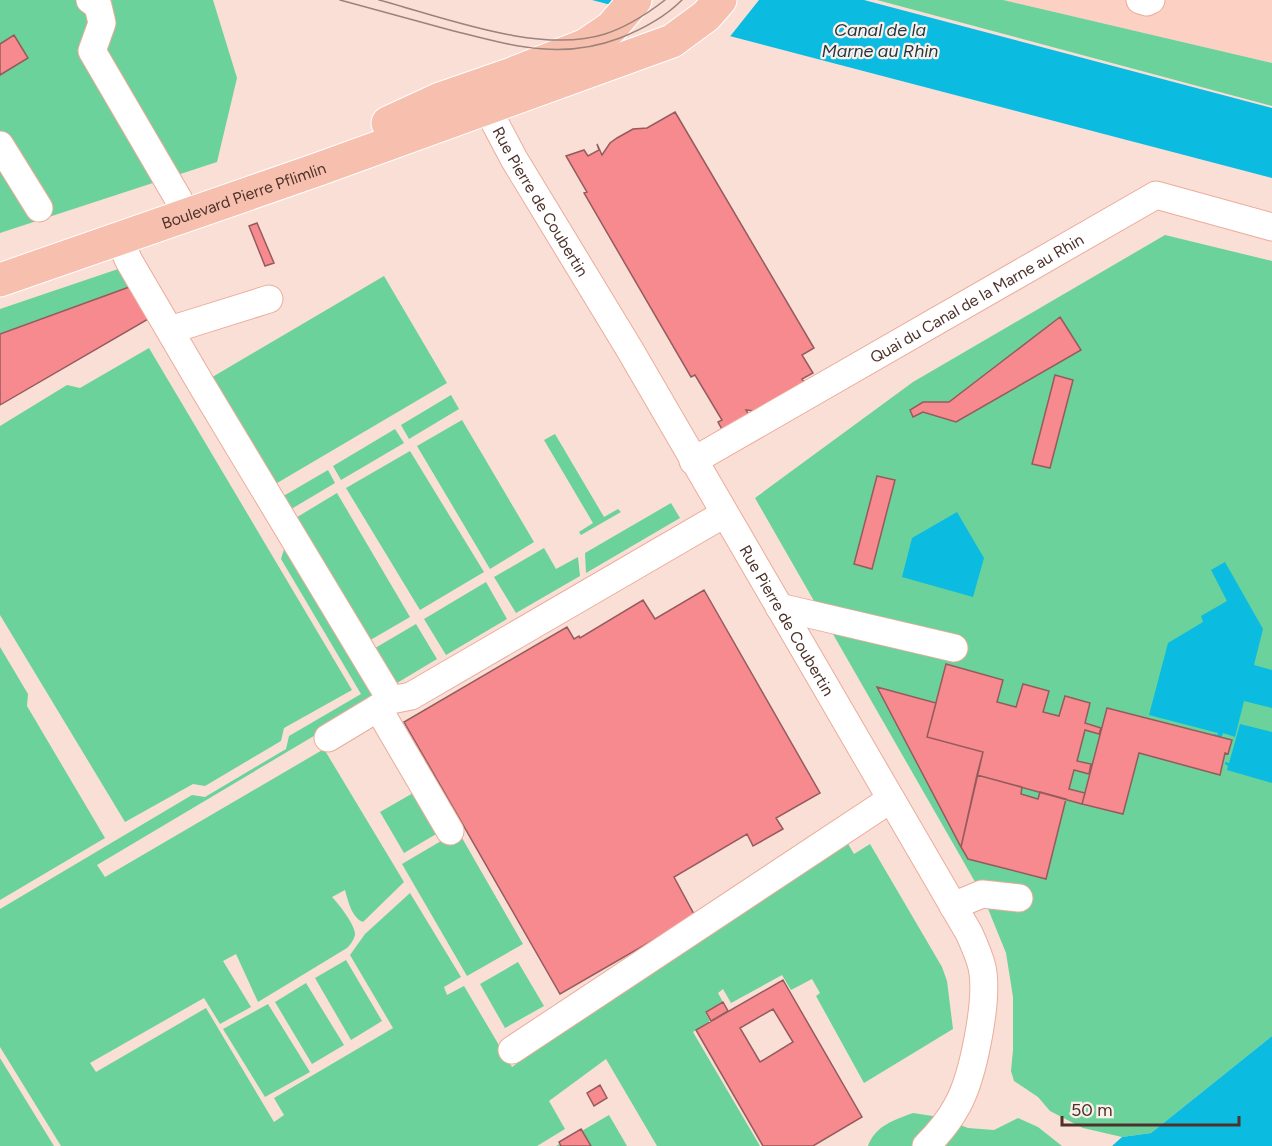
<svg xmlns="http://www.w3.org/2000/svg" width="1272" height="1146" viewBox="0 0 1272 1146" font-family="Figtree,sans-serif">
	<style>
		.built { fill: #fcd0c2 }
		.green { fill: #6bd29b }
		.water { fill: #0bbce0 }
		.pier { fill: #fadfd7 }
		.building { fill: #f68a8f; stroke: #965b5c; stroke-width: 1.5; fill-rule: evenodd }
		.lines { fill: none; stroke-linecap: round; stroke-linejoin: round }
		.minor-casing { stroke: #ebac99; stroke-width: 29 }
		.major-casing { stroke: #fff; stroke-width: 35 }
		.minor { stroke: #fff; stroke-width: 27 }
		.major { stroke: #f7bfae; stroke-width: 33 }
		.tram { stroke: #9c827a; stroke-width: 1.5 }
		.labels { text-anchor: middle; stroke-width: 4.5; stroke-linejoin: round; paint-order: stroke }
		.street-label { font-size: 16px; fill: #4c322a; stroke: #fdf0eb }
		.water-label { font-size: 18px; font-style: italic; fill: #1b3942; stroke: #fdf0eb }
	</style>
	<rect width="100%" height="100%" fill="#fadfd7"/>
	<path class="built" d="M1003 0H1272V63Z"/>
	<path class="green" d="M0 0H213L237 78 217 162 0 233Z
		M877 0H1003L1272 63V106Z
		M1165 235 1272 261V1036L1151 1133 1122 1137 1083 1128 1050 1111 1038 1097 1014 1081 1011 1071 1013 1050V997L1006 953 982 894 755 498 913 382Z
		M124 267 132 286 0 334V309Z
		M384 276 447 383 272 486 209 379Z
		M149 348 352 690 284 728 281 741 205 786 193 784 125 822 0 615V426L67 385 80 388Z
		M451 395 459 409 409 439 401 425Z
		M462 420 534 542 490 569 417 446Z
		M395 429 404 443 341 480 333 466Z
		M555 434 604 517 618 509 621 512 581 535 579 532 593 523 544 440Z
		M410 451 484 572 420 610 346 488Z
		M328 470 335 483 288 511 280 498Z
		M337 493 410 617 367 642 294 519Z
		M671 503 680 518 586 573 585 553Z
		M285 546 376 699 97 865 105 877 324 749 404 882 363 922C352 918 348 901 345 890L332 897C338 903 356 926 355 935 354 940 350 945 347 948L258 1002 236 954 223 961 251 1007 220 1024 204 998 90 1063 96 1072 206 1008 274 1122 284 1115 274 1098 393 1028 350 955 365 934 410 893 461 977 444 987 447 995 464 986 512 1067 581 1015 844 837 854 854 870 844 942 967 947 981 953 1029 864 1083 816 996 820 993 812 979 791 990 782 975 731 1003 723 989 718 993 723 1002 705 1012 710 1021 693 1032 760 1146H657L606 1059 549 1101 565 1129 537 1146H61L0 1047V909L192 795 205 797 286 749 289 736 361 694 281 559Z
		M544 548 556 569 578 557 580 576 516 613 494 577Z
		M486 582 507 619 446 655 424 619Z
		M416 624 437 659 397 683 391 681 370 651Z
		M0 647 28 694 27 706 105 838 0 900Z
		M420 789 443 830 404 853 380 812Z
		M458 831 523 944 467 976 402 864Z
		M346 960 382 1021 351 1040 315 978Z
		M518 962 544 1006 505 1028 480 984Z
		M306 983 344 1045 312 1064 275 1002Z
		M268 1004 310 1072 265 1097 223 1029Z
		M0 1058 54 1146H0Z
		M913 1113 939 1117 968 1128 994 1130 1018 1118 1038 1127 1062 1146H868C875 1126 894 1120 913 1113Z
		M609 1115 627 1146H556Z"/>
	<path class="water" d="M592 0H864L1272 108V178Z
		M957 512 984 558 973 597 902 577 912 538Z
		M1225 562 1263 629 1254 665 1272 670V708L1244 701 1235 737 1223 733 1221 739 1213 737 1214 734 1218 735V733L1149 715 1168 643 1203 622 1201 616 1227 601 1211 570Z
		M1240 724 1272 732V783L1227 770 1228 766 1225 764V762L1229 763Z
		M1272 1036V1146H1112L1122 1137 1151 1133Z"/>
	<path class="pier" d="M612 0H759L728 39 606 7Z"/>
	<path class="building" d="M14 35 28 58 0 75V44Z
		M675 112 814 348 802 355 813 373 802 379 806 385 754 411 746 410 750 417 724 433 718 422 722 420 695 375 691 377 584 193 587 192 566 156 584 150 588 156 599 150 597 144 602 155 610 143 617 138 633 129 647 128Z
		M257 223 274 263 265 266 249 226Z
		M132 286 150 318 0 405V334Z
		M1060 317 1081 350 956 422 923 412 913 417 910 410 923 402H949Z
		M1055 375 1073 380 1050 468 1032 464Z
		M877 476 895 480 872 569 854 564Z
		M704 590 820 793 776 818 783 829 753 846 747 834 674 877 695 916 560 994 404 722 567 627 574 639 579 636 580 638 643 600 655 619Z
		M946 664 1003 680 997 702 1016 707 1023 684 1049 691 1043 712 1059 716 1065 696 1090 703 1085 723 1101 728 1099 734 1085 730 1077 761 1091 764 1089 774 1074 770 1069 789 1085 793 1082 804 977 775 983 752 927 737Z
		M877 687 936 703 927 737 983 752 961 847Z
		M1107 708 1232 740 1228 754 1225 753 1220 775 1139 753 1123 814 1082 804Z
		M977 775 1022 787 1021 794 1038 799 1040 792 1066 799 1046 879 968 859 961 847Z
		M783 980 862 1117 813 1146H763L696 1030ZM773 1009 793 1042 760 1062 740 1028Z
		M723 1002 728 1011 711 1021 706 1012Z
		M600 1085 607 1098 594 1106 587 1093Z
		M581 1129 591 1146H561L559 1142Z"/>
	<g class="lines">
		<defs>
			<g id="minor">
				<path d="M90 0 98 6 102 23 92 51 179 200"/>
				<path d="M1140 0 1147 2 1151 0"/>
				<path id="s1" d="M480 89 487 108 514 159 630 350 969 933C974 944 979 955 982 967 989 999 973 1078 957 1106 949 1121 938 1134 926 1146"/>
				<path d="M0 145 39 208"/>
				<path d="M119 239 129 261 201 384 391 700"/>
				<path d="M170 330 269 299"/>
				<path id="s2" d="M693 461 1156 195 1272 227"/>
				<path d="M779 607 954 648"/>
				<path d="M378 708 450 831"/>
				<path d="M328 738 391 700 411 696 724 514"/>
				<path d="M953 906 982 894 1019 898"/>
				<path d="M512 1050 891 799"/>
			</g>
			<g id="major">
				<path d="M388 123 440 99 512 74 586 45 611 28 635 0"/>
				<path id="s3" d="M0 280 319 169 672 41 706 16 720 0"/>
			</g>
		</defs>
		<use href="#minor" class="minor-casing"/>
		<use href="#major" class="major-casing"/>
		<use href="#minor" class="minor"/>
		<use href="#major" class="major"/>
		<path class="tram" d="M340 0C377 10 413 20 450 30 510 45 560 61 620 38 643 29 665 17 682 0
			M379 0C443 17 540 55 605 34 627 27 647 14 665 0"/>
	</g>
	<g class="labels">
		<g class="street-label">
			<text dy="6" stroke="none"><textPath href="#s3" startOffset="258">Boulevard Pierre Pflimlin</textPath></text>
			<text dy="6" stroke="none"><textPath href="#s1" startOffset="128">Rue Pierre de Coubertin</textPath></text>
			<text dy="6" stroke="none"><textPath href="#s2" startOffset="327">Quai du Canal de la Marne au Rhin</textPath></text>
			<text dy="6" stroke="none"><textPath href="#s1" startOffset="614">Rue Pierre de Coubertin</textPath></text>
		</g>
		<g class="water-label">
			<text x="880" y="36">Canal de la<tspan x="880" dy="21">Marne au Rhin</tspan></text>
		</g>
	</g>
	<path d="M1062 1116v9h177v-9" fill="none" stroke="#4c322a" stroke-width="3"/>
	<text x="1071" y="1116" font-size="18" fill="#4c322a" stroke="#fdf0eb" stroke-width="4.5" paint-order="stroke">50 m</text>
</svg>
